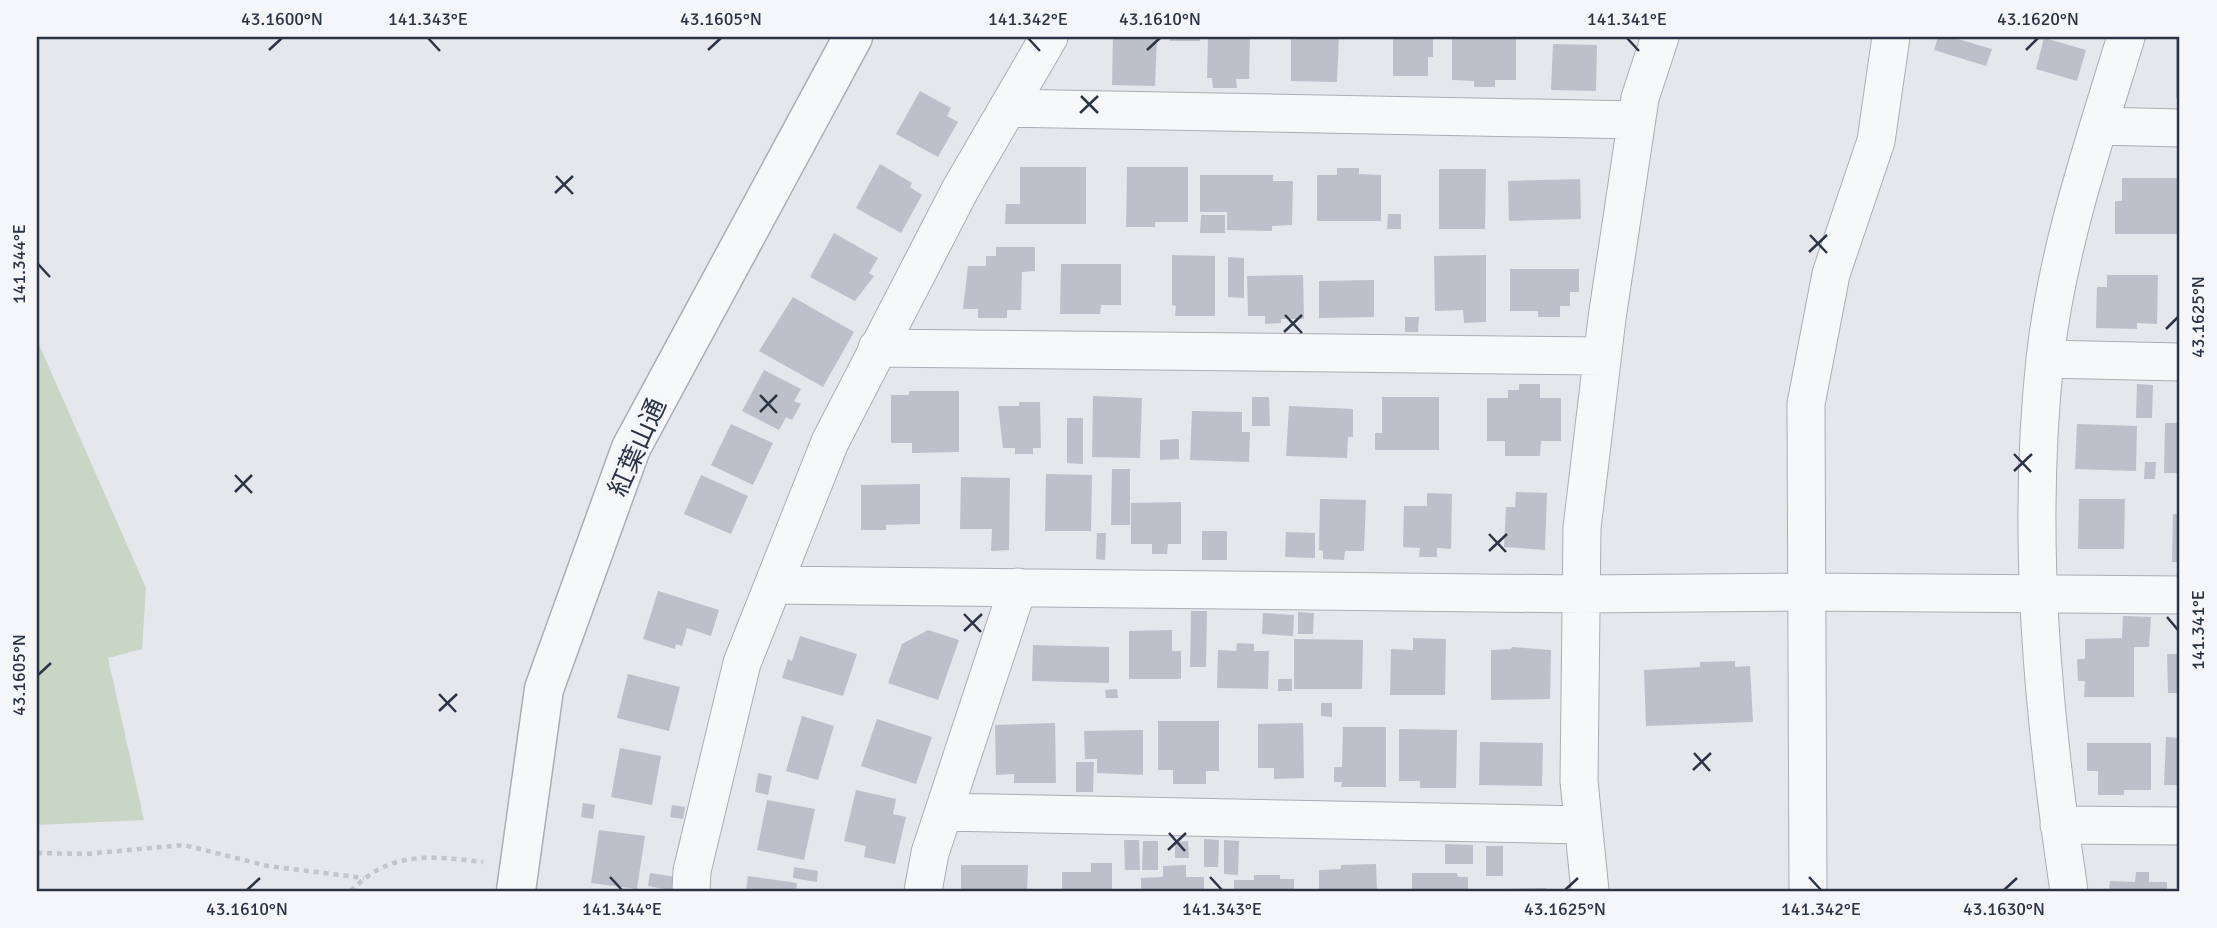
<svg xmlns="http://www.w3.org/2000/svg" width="2217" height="928" viewBox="0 0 2217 928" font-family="Signika,'Noto Sans JP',sans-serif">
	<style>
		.green { fill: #c9d6c5 }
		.building { fill: #bbc0ca }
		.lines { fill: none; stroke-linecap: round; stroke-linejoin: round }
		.minor-casing { stroke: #a9aeb7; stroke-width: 39 }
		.tertiary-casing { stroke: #a9aeb7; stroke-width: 41 }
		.path { stroke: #c2c5cb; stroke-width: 4.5; stroke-dasharray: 5 5; stroke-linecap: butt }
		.minor { stroke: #f7f8fa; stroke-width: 37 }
		.tertiary { stroke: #f7f8fa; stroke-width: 38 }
		.ticks { fill: none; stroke: #2b3445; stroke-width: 2.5 }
		.labels { text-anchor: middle; stroke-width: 7; stroke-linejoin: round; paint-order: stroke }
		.street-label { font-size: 26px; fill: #2b3445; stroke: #f4f6f9 }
		.neatline { fill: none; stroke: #2b3445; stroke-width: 2.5 }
		.ticks-label { font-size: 18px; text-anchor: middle; fill: #2b3445 }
	</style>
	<rect width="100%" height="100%" fill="#e4e7ec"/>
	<path class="green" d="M37 340 146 588 142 649 108 658 144 820 37 825Z"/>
	<path class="building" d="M1113 37H1157L1155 86 1112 85Z
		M1170 37H1200V41H1170Z
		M1208 37H1250L1249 79H1236L1237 88H1213L1212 78H1207Z
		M1291 37H1339L1337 82 1291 81Z
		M1393 37H1433V57H1428V76H1393Z
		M1452 37H1516V80H1495V87H1474V81L1452 80Z
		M1938 37H1951L1992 49 1986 66 1934 50Z
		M2176 37H2180V98H2176Z
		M2044 38 2086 50 2077 81 2036 69Z
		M1553 44 1597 45 1596 91 1551 90Z
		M920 91 951 108 947 116 958 122 938 157 896 134Z
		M880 164 912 183 910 187 922 195 901 233 856 208Z
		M1020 167H1086V224H1005L1006 204H1020Z
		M1127 167H1188V222H1155V227H1126Z
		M1337 168H1359V174L1381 175V221H1317V175H1337Z
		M1439 169H1486L1485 229H1439Z
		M1200 175H1273V181H1293L1292 225 1272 226V231L1227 230V212H1200Z
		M2122 178H2180V234H2115V201H2122Z
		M1580 179 1581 219 1509 221 1508 181Z
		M1388 214H1401V229H1387Z
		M1201 215H1225V233H1200Z
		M834 233 878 258 869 273 874 276 855 301 810 277Z
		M996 247H1035V271L1022 272 1021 310H1007V318H978V309H963L968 266H986V256H996Z
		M1172 255 1215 256V316H1175L1176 306 1172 305Z
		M1486 255V322L1464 323 1463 310 1435 311 1434 256Z
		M1228 257 1244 258V298L1228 297Z
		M1061 264H1121V305H1101L1100 314H1060Z
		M1510 269H1579V292H1570V306H1560V317H1538V311H1510Z
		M1303 275 1304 319H1281V323L1265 324V316H1248L1247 276Z
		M2107 275H2158L2157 324 2137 323V329L2096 328 2097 287H2107Z
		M1374 280V317L1319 318V281Z
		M793 297 854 332 823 387 759 351Z
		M1405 317H1419L1418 332H1405Z
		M764 370 801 389 794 401 801 404 792 420 786 417 779 430 742 411Z
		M1519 384H1540V398H1561V441H1541L1540 456H1505V441H1487V398H1508V390H1519Z
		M2137 384 2153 385 2152 418H2136Z
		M909 391H959V452L912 453V443H891V395H909Z
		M1093 396 1142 398 1140 458 1092 457Z
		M1252 397H1269L1270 426H1252Z
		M1382 397H1439V450H1375V433H1382Z
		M1019 402H1040L1041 448H1033V454H1015V448H1003L998 406H1019Z
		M1289 406 1353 409V437H1348L1347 458 1286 456Z
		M1192 411 1242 412V432H1250L1249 462 1190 460Z
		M1067 418H1083V464L1067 463Z
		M2165 423H2180V473H2164Z
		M731 424 773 443 753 485 711 465Z
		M2077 424 2137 426 2136 471 2075 469Z
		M1179 439V459L1160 460V440Z
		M2145 462H2156L2155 479H2144Z
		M1112 469H1130V525H1111Z
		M1046 474 1092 475 1091 531H1045Z
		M701 475 748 496 731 534 684 514Z
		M961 477 1010 478 1009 550 991 551 992 529H960Z
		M920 484V524L886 525V530H861V485Z
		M1516 492 1547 493 1545 550 1504 547 1506 507H1515Z
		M1427 493 1452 494 1451 549 1437 548V557H1419L1420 548 1403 547 1404 506H1427Z
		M1320 499 1366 500 1364 551H1345L1344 560 1323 559V551L1319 550Z
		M2079 499H2125L2124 549H2078Z
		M1181 502V544H1168L1167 554H1152V544H1131V503Z
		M2173 514H2180V562H2172Z
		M1202 531H1227V560H1202Z
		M1286 532 1315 533V558L1285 557Z
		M1097 533H1106L1105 560 1096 559Z
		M658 591 719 610 711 636 687 628 682 646 676 644 675 649 643 639Z
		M1191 611H1207L1206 667H1190Z
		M1298 612 1314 613 1313 634H1298Z
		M1263 613 1294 615 1293 636 1262 634Z
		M2123 616 2151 617 2149 647H2134V697H2084L2085 681H2078L2077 659H2085V639L2122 638Z
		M928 630 959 640 938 700 888 683 902 644Z
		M1172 630V651H1181V679H1129V631Z
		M800 636 857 654 843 696 782 678 788 659 792 661Z
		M1413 638 1446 639 1445 695H1390L1391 649 1413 650Z
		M1294 639 1363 640 1362 689H1294Z
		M1237 643 1254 644V651H1269L1268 689 1217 688 1218 650 1236 651Z
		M1033 645 1109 647V683L1032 681Z
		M1512 647 1551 650 1550 699 1491 700V650L1511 649Z
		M2167 654H2180V693H2168Z
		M1735 661V667L1750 666 1753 722 1646 726 1644 670 1700 667V662Z
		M628 674 680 687 669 731 617 718Z
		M1278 679H1292V691H1278Z
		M1117 689 1118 698H1106L1105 690Z
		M1321 703H1332V717L1321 716Z
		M802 716 834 726 818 780 786 771Z
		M877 719 932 737 916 784 861 766Z
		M1158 721H1219V771H1206V784H1173V770H1158Z
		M1055 723 1056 783H1014V774L996 775 995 725Z
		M1303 723 1304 778 1274 779V768H1258V724Z
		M1343 727H1386V787H1341L1342 782H1334V767H1342Z
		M1399 729 1457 730 1456 788H1420V781H1399Z
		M1143 730V775L1097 773V759H1085L1084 731Z
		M2166 737 2180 738V785H2164Z
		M1480 742 1543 743 1542 786 1479 785Z
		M2087 743H2151V790H2124V795H2098V771H2087Z
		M620 748 661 756 652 805 611 797Z
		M1076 762H1094L1093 792H1076Z
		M758 773 772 776 768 795 755 792Z
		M856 790 896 799 893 814 906 817 895 864 864 857 866 846 844 841Z
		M767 800 815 809 804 860 757 850Z
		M583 803 595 805 593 819 581 817Z
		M672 805 685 807 683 819 670 817Z
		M599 830 645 836 637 889 591 883Z
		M1204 839 1219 840 1218 867H1204Z
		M1124 840H1139L1140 870H1125Z
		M1224 840 1239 841 1238 875 1224 874Z
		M1143 841H1158V870H1142Z
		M1188 841 1189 858H1175V842Z
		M1445 844 1473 845V864H1445Z
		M1486 846H1503V876H1486Z
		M1091 863H1112V891H1062V872H1091Z
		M1376 864 1377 891H1319V870L1341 869V865Z
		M961 865H1028L1027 891H961Z
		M1186 865V877H1204V891H1141V878L1163 877V866Z
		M794 867 818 871 817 882 793 878Z
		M2136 872H2149V882H2167V891H2109L2110 881 2135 882Z
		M650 873 676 877 674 891 648 886Z
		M1412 873H1457L1458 877H1468V891H1412Z
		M1254 875H1280V879H1294V891H1234V880H1254Z
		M748 876 797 883 796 891H746Z
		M1546 888V891H1507V889Z"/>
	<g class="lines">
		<defs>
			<path id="minor" d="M1008 108 1636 120
				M2099 126 2180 128
				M877 348 1602 356
				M2045 359 2180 362
				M773 585 1581 594 1805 592 2180 595
				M944 812 1583 825
				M2059 825 2180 826
				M691 891 692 871 742 663 830 442 960 190 1049 37
				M923 891 930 853 1018 587
				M1590 891 1579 781 1582 528 1607 318 1640 98 1660 37
				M1808 891 1806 404 1831 274 1876 141 1891 37
				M2069 891C2043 715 2026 537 2045 359 2057 249 2094 142 2126 37"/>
			<path id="tertiary" d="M516 891 544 689 631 448 853 37"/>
		</defs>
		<use href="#minor" class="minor-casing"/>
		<use href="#tertiary" class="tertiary-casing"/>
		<path class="path" d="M37 853 86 854 184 845 268 866 364 878
			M351 891C390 850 431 856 483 862"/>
		<use href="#minor" class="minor"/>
		<use href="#tertiary" class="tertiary"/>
	</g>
	<path class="ticks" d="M428 38 440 51M1028 38 1040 51M1627 38 1639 51M269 50 282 38M708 50 721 38M1147 50 1160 38M2026 50 2038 38M1081 96 1098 113M1080 113 1098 96M556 176 573 194M555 193 573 176M1810 235 1827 253M1809 252 1827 235M38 264 50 277M1285 315 1302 333M2166 329 2178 317M1284 332 1302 315M760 395 777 413M760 412 777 395M2014 454 2031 472M2014 471 2032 454M235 475 252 493M235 492 252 475M1489 534 1506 552M1489 551 1507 534M964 614 981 632M2167 617 2178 630M964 631 982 614M38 675 51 663M439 694 456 712M439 711 457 694M1694 753 1710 771M1693 770 1711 753M1169 833 1185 851M1168 850 1186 833M610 877 622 890M1210 877 1222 890M1809 877 1821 890M247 890 260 878M1565 890 1578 878M2004 890 2017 878"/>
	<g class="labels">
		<g class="street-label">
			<text transform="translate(637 447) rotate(-66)" y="9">紅葉山通</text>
		</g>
	</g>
	<rect width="2217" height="928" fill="none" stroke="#f4f6f9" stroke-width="77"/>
	<rect x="38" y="38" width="2140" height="852" class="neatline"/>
	<g class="ticks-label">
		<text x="282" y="25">43.1600°N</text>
		<text x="428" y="25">141.343°E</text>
		<text x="721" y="25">43.1605°N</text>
		<text x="1028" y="25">141.342°E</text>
		<text x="1160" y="25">43.1610°N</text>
		<text x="1627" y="25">141.341°E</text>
		<text x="2038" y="25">43.1620°N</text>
		<text transform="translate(19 264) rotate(-90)" y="6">141.344°E</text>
		<text transform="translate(2198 317) rotate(-90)" y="6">43.1625°N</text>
		<text transform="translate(2198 630) rotate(-90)" y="6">141.341°E</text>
		<text transform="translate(19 675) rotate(-90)" y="6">43.1605°N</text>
		<text x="247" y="915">43.1610°N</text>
		<text x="622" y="915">141.344°E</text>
		<text x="1222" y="915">141.343°E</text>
		<text x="1565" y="915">43.1625°N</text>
		<text x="1821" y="915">141.342°E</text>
		<text x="2004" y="915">43.1630°N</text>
	</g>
</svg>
